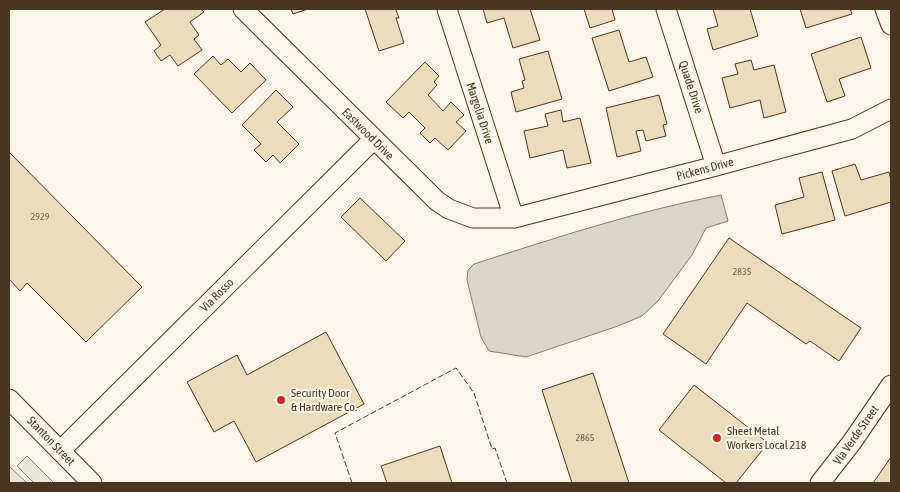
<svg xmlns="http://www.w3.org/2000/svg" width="900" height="492" viewBox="0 0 900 492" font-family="'Asap Condensed',sans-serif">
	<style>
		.green { fill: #ede6d9; stroke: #887966 }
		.water { fill: #dcd4c6; stroke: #887966 }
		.building { fill: #ecdcbc; stroke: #4a3520 }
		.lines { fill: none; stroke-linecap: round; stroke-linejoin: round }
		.minor-casing { stroke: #4a3520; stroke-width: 21 }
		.minor { stroke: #fbf6e9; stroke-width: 19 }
		.fence { stroke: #4a3520; stroke-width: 1; stroke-dasharray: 6 2.5; stroke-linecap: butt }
		.poi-dot { fill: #c62828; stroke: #fbf6e9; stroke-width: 2 }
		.labels { text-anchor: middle; stroke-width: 4; stroke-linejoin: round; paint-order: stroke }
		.number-label { font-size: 10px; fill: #725f47 }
		.street-label { font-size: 12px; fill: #4a3520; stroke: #fbf6e9 }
		.poi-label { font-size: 12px; fill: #4a3520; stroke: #fbf6e9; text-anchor: start }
	</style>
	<rect width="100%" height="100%" fill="#fbf6e9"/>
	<path class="green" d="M27 456 54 483H34L17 466Z
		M9 466 27 483H9Z"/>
	<path class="water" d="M721 195 728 221 706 228 692 255 658 301 642 316 618 326 526 357 489 351 481 337 467 280 468 270 474 264C555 238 637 211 721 195Z"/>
	<path class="building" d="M165 9H201L204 12 190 22 199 35 194 39 202 50 178 66 170 55 161 61 154 51 161 45 145 22Z
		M291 9H308L293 14Z
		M365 9H399L396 10 399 18H396L404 43 379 51Z
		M483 9H530L540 40 513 48 504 18 487 23Z
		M584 9H612L615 20 590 28Z
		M713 9H750L758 36 713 50 707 29 718 26Z
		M800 9H850L852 14 806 28Z
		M619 30 629 62 646 57 653 77 609 91 592 38Z
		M861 37 871 68 839 79 845 96 827 102 811 54Z
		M548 51 562 99 516 112 511 92 524 88 522 81 525 80 519 59Z
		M213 56 221 65 228 59 241 72 250 63 266 80 232 113 194 74Z
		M751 60 754 70 774 65 786 112 764 118 760 100 730 108 722 78 738 74 735 64Z
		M425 62 439 76 434 82 437 85 428 95 443 111 451 102 464 115 456 122 466 131 448 150 435 138 430 143 420 133 425 128 409 112 403 118 386 102Z
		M276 90 293 107 277 122 299 144 280 163 273 155 266 162 254 150 261 144 242 125Z
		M659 95 667 124 663 125 666 136 646 141 643 130 636 131 641 151 617 157 606 108Z
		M561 110 563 122 580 118 591 163 567 168 563 150 530 158 524 131 548 126 545 114Z
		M9 152 142 287 86 342 27 283 20 291 9 279Z
		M855 164 861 180 889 172 891 180V202L845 216 832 171Z
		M822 172 835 220 782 234 775 205 804 197 799 178Z
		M360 198 405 241 386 261 341 217Z
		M729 238 861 328 839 361 810 341 806 344 747 303 706 364 663 334Z
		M326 332 364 404 256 462 234 421 214 432 187 382 237 355 247 375Z
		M593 373 629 483H572L542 390Z
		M694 385 768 443 736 483H726L659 430Z
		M440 446 452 483H387L381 466Z
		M891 457V483H873Z"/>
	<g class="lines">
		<defs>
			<path id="minor" d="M243 9 437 201 449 209 473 218H514L716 166 852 129 891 109
				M447 9 514 218
				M666 9 716 166
				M885 9 891 25
				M9 399 92 483
				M60 451 374 139
				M820 483 852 442 891 385"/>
		</defs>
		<use href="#minor" class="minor-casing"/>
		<use href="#minor" class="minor"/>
		<path class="fence" d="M352 483 335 433 456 368 474 393 492 449 495 448 507 483"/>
	</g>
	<g class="poi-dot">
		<circle cx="281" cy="400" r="5"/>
		<circle cx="717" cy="438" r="5"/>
	</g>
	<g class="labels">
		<g class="number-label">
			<text x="40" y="220">2929</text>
			<text x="742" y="275">2835</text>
			<text x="585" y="441">2865</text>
		</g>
		<g class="street-label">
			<text transform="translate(691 87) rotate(72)" y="4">Quade Drive</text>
			<text transform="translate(480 113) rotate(72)" y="4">Margolia Drive</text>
			<text transform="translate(368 134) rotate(45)" y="4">Eastwood Drive</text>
			<text transform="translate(705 169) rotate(-15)" y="4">Pickens Drive</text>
			<text transform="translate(217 295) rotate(-45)" y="4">Via Rosso</text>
			<text transform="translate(856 435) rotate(-55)" y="4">Via Verde Street</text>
			<text transform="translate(51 441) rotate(46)" y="4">Stanton Street</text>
		</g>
		<g class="poi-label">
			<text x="291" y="397">Security Door<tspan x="291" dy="14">&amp; Hardware Co.</tspan></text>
			<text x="727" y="435">Sheet Metal<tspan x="727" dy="14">Workers Local 218</tspan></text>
		</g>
	</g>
	<rect width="900" height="492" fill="none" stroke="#4a3520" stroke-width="20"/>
</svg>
